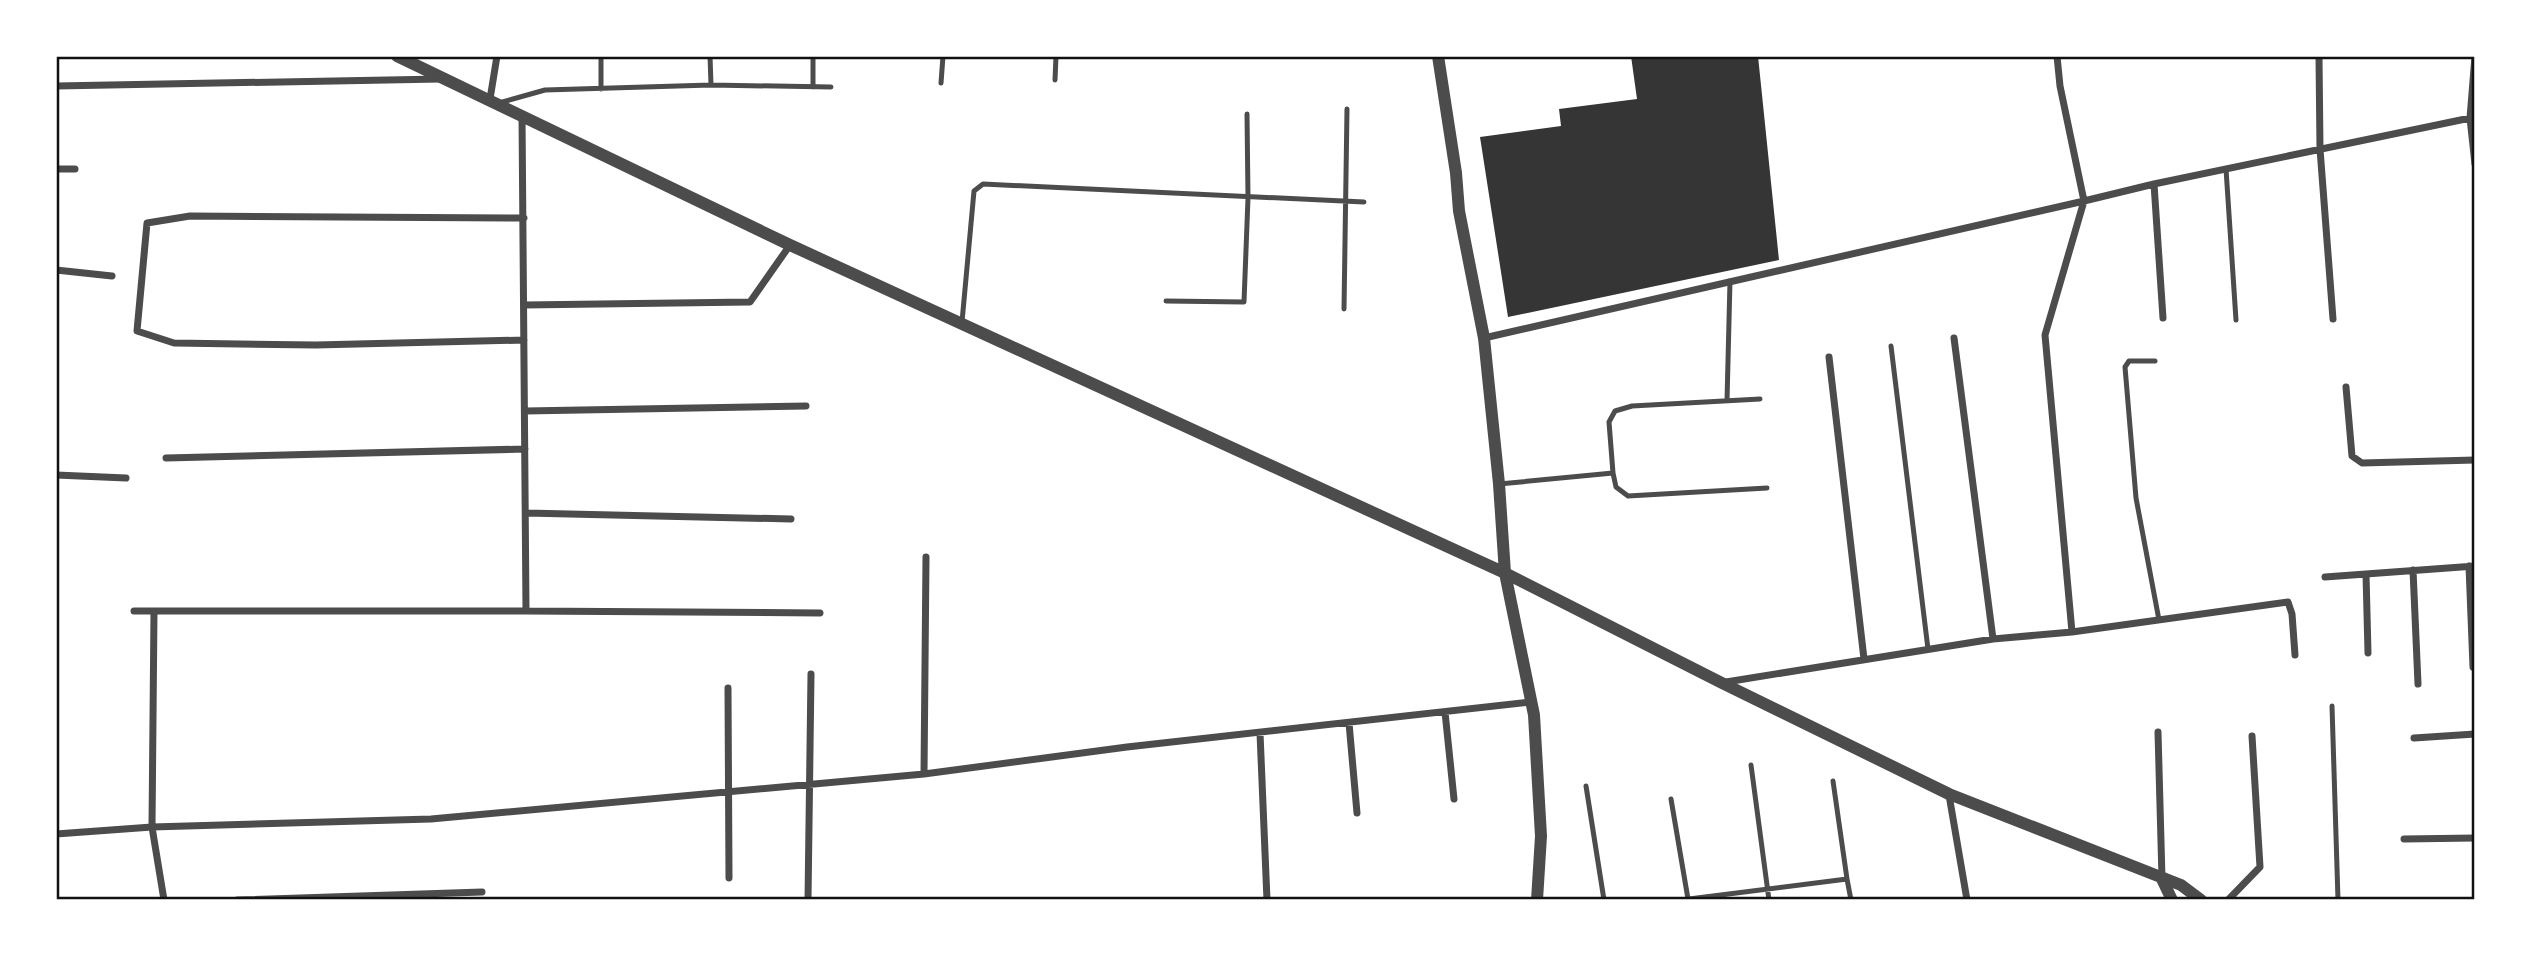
<svg xmlns="http://www.w3.org/2000/svg" width="2531" height="956" viewBox="0 0 2531 956" font-family="Barlow,sans-serif">
	<style>
		.building { fill: #353535 }
		.lines { fill: none; stroke-linecap: round; stroke-linejoin: round }
		.service { stroke: #4c4c4c; stroke-width: 5 }
		.minor { stroke: #4c4c4c; stroke-width: 7 }
		.tertiary { stroke: #4c4c4c; stroke-width: 12 }
		.neatline { fill: none; stroke: #111; stroke-width: 2.5 }
	</style>
	<rect width="100%" height="100%" fill="#fff"/>
	<path class="building" d="M1631 56H1758L1779 260 1508 317 1480 137 1561 126 1559 109 1637 99Z"/>
	<g class="lines">
		<path class="service" d="M710 56 711 85
			M1055 80 1056 56
			M941 83 943 56
			M813 87V56
			M601 89V56
			M499 103 545 90 711 85 831 87
			M2226 169 2236 320
			M1166 301 1244 302 1248 198 1247 114
			M1344 309 1347 109
			M962 322 974 191 983 184 1364 202
			M1891 346 1928 649
			M2155 361H2129L2125 367 2136 498 2159 620
			M1727 401 1730 281
			M1613 473 1616 487 1628 496 1767 488
			M1499 484 1613 473 1609 422 1615 411 1632 406 1760 399
			M2332 706 2338 900
			M1751 765 1769 900
			M1586 786 1604 900
			M1671 799 1688 899
			M1847 879 1851 900
			M1681 900 1847 879 1833 781"/>
		<path class="minor" d="M2057 56 2060 86 2084 201 2154 184 2475 117
			M2319 56 2320 149 2333 319
			M2475 56 2470 118 2475 164
			M56 86 441 79
			M490 99 497 56
			M522 115 526 611 820 613
			M56 169H75
			M2154 184 2163 318
			M524 218 190 216 147 223 137 331 174 343 316 345 524 340
			M56 270 112 276
			M524 305 750 302 790 245
			M1484 338 2084 201 2045 335 2072 632 1993 639 1726 682
			M1954 338 1993 639
			M1829 357 1864 659
			M2346 387 2352 456 2362 463 2475 460
			M525 411 806 406
			M166 458 525 449
			M56 475 126 478
			M526 513 791 519
			M2469 566 2473 667
			M2413 570 2418 684
			M2366 574 2368 653
			M2325 577 2475 566
			M134 611H526
			M2072 632 2288 602 2292 614 2295 655
			M728 688 729 878
			M1445 712 1454 799
			M1349 723 1357 813
			M2158 732 2162 878
			M1260 733 1267 900
			M2414 738 2475 734
			M924 774 926 557
			M1949 795 1967 900
			M56 834 152 827 154 611
			M2404 839 2475 838
			M164 900 152 827 431 819 924 774 1127 747 1531 702
			M237 900 482 892
			M808 900 811 674
			M2228 900 2260 867 2252 736"/>
		<path class="tertiary" d="M397 56 790 245 1505 573 1722 683 1949 794 2181 885 2201 900
			M1438 56 1456 173 1459 211 1484 338 1499 484 1505 573 1534 715 1541 836 1537 900
			M2162 879 2172 900"/>
	</g>
	<rect width="2531" height="956" fill="none" stroke="#ffffff" stroke-width="116"/>
	<rect x="58" y="58" width="2415" height="840" class="neatline"/>
</svg>
